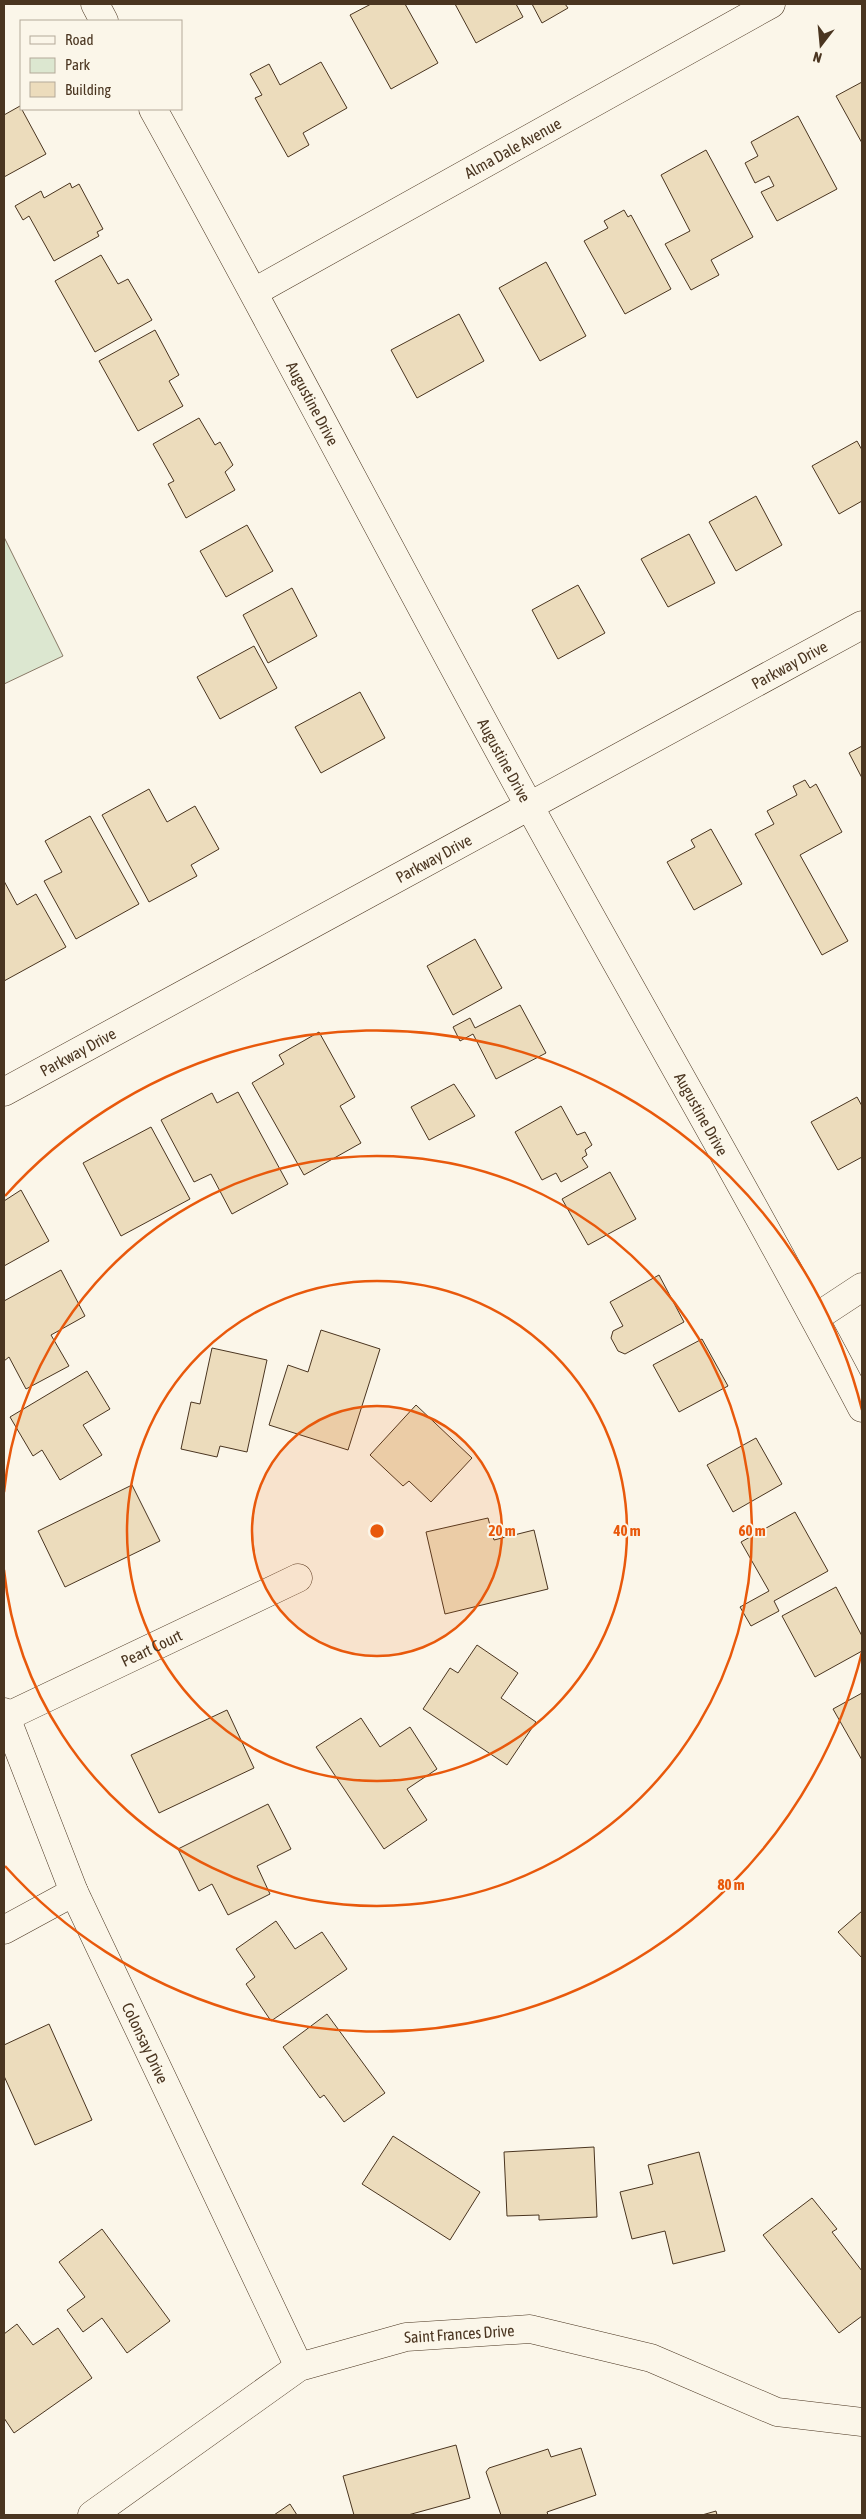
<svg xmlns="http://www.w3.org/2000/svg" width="866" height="2519" viewBox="0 0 866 2519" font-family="'Asap Condensed',sans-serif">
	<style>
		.green { fill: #dce7d0; stroke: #887966 }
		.building { fill: #ecdcbc; stroke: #4a3520 }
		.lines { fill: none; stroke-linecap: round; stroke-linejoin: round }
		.street-casing { stroke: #4a3520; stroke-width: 29 }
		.street { stroke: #fbf6e9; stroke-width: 28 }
		.ring { fill: none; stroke: #e8590c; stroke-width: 2.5 }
		.labels { text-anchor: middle; stroke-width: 4; stroke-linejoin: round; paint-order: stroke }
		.street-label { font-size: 16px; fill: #4a3520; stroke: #fbf6e9 }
		.centre { fill: #e8590c; stroke: #fbf6e9; stroke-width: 2.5 }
		.ring-label { font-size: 15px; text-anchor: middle; font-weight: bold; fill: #e8590c; stroke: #fbf6e9; stroke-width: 4; stroke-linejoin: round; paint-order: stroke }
	</style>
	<rect width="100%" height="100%" fill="#fbf6e9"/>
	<path class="green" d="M4 537 63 656 4 684Z"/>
	<path class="building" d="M371 4H405L438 63 391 89 350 15Z
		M455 4H516L523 17 476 43Z
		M532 4H565L568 8 542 23Z
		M321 62 347 108 303 133 309 145 288 157 255 98 262 95 250 74 269 64 280 85Z
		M862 82V143L836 96Z
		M20 106 46 154 4 177V115Z
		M798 116 837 189 777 221 761 192 774 186 769 176 755 183 745 163 758 156 751 142Z
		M706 150 753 237 711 260 719 275 691 290 665 244 690 231 661 175Z
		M70 183 72 188 79 184 103 229 97 232 99 236 54 261 29 216 23 220 15 206 41 191 44 198Z
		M624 210 628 217 631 215 671 289 625 314 584 241 608 228 604 221Z
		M101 255 118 284 128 279 152 320 95 352 55 281Z
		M546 262 586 336 540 361 499 288Z
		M459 314 484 361 417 398 391 350Z
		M155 330 179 375 169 381 183 406 138 431 99 361Z
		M199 418 215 445 220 442 233 465 225 472 235 490 186 518 168 484 174 481 153 444Z
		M857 441 862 450V501L839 514 812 466Z
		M756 496 782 545 736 571 709 522Z
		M247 525 273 571 226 597 200 551Z
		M689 534 715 583 668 607 641 559Z
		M578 585 605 633 558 659 532 610Z
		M292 588 317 636 268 663 243 615Z
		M254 646 277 688 220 719 197 677Z
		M360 692 385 738 321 773 295 727Z
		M862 746V778L849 753Z
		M805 780 810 788 816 784 842 832 800 855 848 941 822 955 755 834 774 824 767 811 797 795 793 786Z
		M149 789 167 822 195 806 219 849 191 865 197 876 149 902 102 815Z
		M90 816 139 904 76 939 44 881 62 872 45 841Z
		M711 829 742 884 694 910 667 862 695 847 691 840Z
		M4 881 17 905 36 894 66 947 4 981Z
		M475 939 502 988 453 1015 427 966Z
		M520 1005 546 1053 496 1079 473 1034 460 1041 453 1027 470 1018 475 1028Z
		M319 1032 355 1097 340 1106 361 1143 304 1175 252 1083 284 1064 279 1055Z
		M454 1084 475 1116 429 1140 411 1107Z
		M238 1092 288 1184 232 1214 211 1174 194 1182 161 1120 212 1093 217 1103Z
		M857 1097 862 1106V1157L838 1170 811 1122Z
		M561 1106 577 1135 585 1132 592 1145 585 1150 587 1155 582 1158 588 1167 561 1182 556 1173 542 1180 515 1132Z
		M151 1127 190 1199 121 1236 83 1163Z
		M610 1172 636 1219 588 1245 562 1199Z
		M21 1190 49 1241 4 1266V1201Z
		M61 1270 85 1316 51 1335 69 1366 26 1389 9 1357 4 1361V1301Z
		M659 1275 684 1322 625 1354 618 1351 611 1338 613 1331 623 1326 610 1302Z
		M321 1330 380 1349 348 1450 269 1425 288 1365 308 1372Z
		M702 1339 728 1386 679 1412 653 1365Z
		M212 1348 267 1360 247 1452 220 1446 217 1457 181 1449 191 1402 200 1404Z
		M87 1371 110 1409 83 1425 102 1455 60 1480 42 1450 33 1456 10 1417Z
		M416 1405 472 1458 431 1502 409 1481 403 1486 370 1455Z
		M756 1438 782 1484 733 1512 707 1465Z
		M132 1485 160 1541 65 1587 38 1531Z
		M795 1512 828 1571 774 1601 779 1611 751 1626 740 1607 769 1591 741 1542Z
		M488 1518 494 1540 534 1530 548 1589 445 1614 426 1532Z
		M836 1587 862 1636V1651L815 1677 782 1616Z
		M477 1645 518 1673 501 1698 536 1722 507 1765 423 1709 450 1668 458 1673Z
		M862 1693V1760L833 1709Z
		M227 1710 254 1768 159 1813 131 1755Z
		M361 1718 380 1747 410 1727 437 1769 407 1789 427 1820 384 1849 316 1747Z
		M268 1804 291 1849 257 1866 270 1894 228 1915 212 1884 199 1891 178 1849Z
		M862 1911V1958L838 1932Z
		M276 1921 295 1949 322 1932 347 1969 271 2021 246 1984 255 1977 236 1949Z
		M327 2014 385 2093 344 2122 324 2095 320 2098 283 2047Z
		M49 2024 92 2120 35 2145 4 2076V2045Z
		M393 2136 480 2192 450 2240 362 2184Z
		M594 2147 597 2217 539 2220V2215L507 2216 504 2152Z
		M699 2152 725 2251 673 2264 665 2231 632 2239 620 2192 653 2184 648 2165Z
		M812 2198 837 2229 832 2232 862 2271V2316L839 2333 763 2235Z
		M102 2229 170 2321 127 2353 102 2318 83 2332 67 2310 85 2297 59 2262Z
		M17 2324 33 2345 58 2328 92 2378 14 2433 4 2418V2334Z
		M456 2445 470 2498 408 2515H354L343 2476Z
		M581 2448 596 2495 547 2512 548 2515H501L486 2472 489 2468 548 2449 551 2457Z
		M290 2504 297 2515H274Z
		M716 2511 717 2515H702Z"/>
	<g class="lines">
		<defs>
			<g id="street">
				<path d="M95 4 104 21"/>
				<path id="s1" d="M153 109C282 341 403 577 531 809 641 1009 756 1206 862 1408"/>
				<path id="s2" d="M254 292 771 4"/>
				<path id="s3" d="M4 1092 862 625"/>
				<path d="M815 1318 862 1287"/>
				<path id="s4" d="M4 1712 74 1892 299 2367"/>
				<path id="s5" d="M6 1717 298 1578"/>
				<path d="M4 1930 74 1892"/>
				<path id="s6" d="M92 2515 299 2367 406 2337 530 2329 651 2358 777 2412 862 2422"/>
			</g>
		</defs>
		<use href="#street" class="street-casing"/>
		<use href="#street" class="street"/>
	</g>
	<circle cx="377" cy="1531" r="125" fill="#e8590c" fill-opacity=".12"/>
	<g class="ring">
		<circle cx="377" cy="1531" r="125"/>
		<circle cx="377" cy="1531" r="250"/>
		<path d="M4 1492A375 375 0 1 1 4 1570"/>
		<path d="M862 1652A500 500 0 0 1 5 1866M5 1196A500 500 0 0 1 862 1410"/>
	</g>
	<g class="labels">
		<g class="street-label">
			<text dy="6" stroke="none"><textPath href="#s2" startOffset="296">Alma Dale Avenue</textPath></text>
			<text dy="6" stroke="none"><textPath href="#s1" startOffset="335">Augustine Drive</textPath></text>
			<text dy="6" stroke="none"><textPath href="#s3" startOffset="894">Parkway Drive</textPath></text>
			<text dy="6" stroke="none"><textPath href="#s1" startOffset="740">Augustine Drive</textPath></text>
			<text dy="6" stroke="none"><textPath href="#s3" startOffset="489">Parkway Drive</textPath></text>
			<text dy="6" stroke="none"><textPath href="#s3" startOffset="84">Parkway Drive</textPath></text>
			<text dy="6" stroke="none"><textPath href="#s1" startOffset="1145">Augustine Drive</textPath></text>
			<text dy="6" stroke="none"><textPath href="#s5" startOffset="161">Peart Court</textPath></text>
			<text dy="6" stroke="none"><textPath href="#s4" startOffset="360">Colonsay Drive</textPath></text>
			<text dy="6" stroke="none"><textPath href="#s6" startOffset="419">Saint Frances Drive</textPath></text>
		</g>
	</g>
	<circle cx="377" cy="1531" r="8" class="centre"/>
	<g class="ring-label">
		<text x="502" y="1536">20 m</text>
		<text x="627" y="1536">40 m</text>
		<text x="752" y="1536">60 m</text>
		<text x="731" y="1890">80 m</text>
	</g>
	<rect width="866" height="2519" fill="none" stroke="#4a3520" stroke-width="10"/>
	<rect x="20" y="20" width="162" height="90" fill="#fbf6e9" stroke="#b4a999"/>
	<rect x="30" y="36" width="25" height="8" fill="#fbf6e9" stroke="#b4a999"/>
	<text x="65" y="45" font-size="15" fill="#4a3520">Road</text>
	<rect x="30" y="58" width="25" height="15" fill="#dce7d0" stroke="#b4a999"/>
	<text x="65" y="70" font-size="15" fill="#4a3520">Park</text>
	<rect x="30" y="82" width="25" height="15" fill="#ecdcbc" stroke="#b4a999"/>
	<text x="65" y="95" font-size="15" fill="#4a3520">Building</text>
	<g transform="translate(821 45) rotate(196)" stroke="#fbf6e9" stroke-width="4" paint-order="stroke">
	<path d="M0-4L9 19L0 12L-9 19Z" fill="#4a3520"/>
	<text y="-8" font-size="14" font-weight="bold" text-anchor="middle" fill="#4a3520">N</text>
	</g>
</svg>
